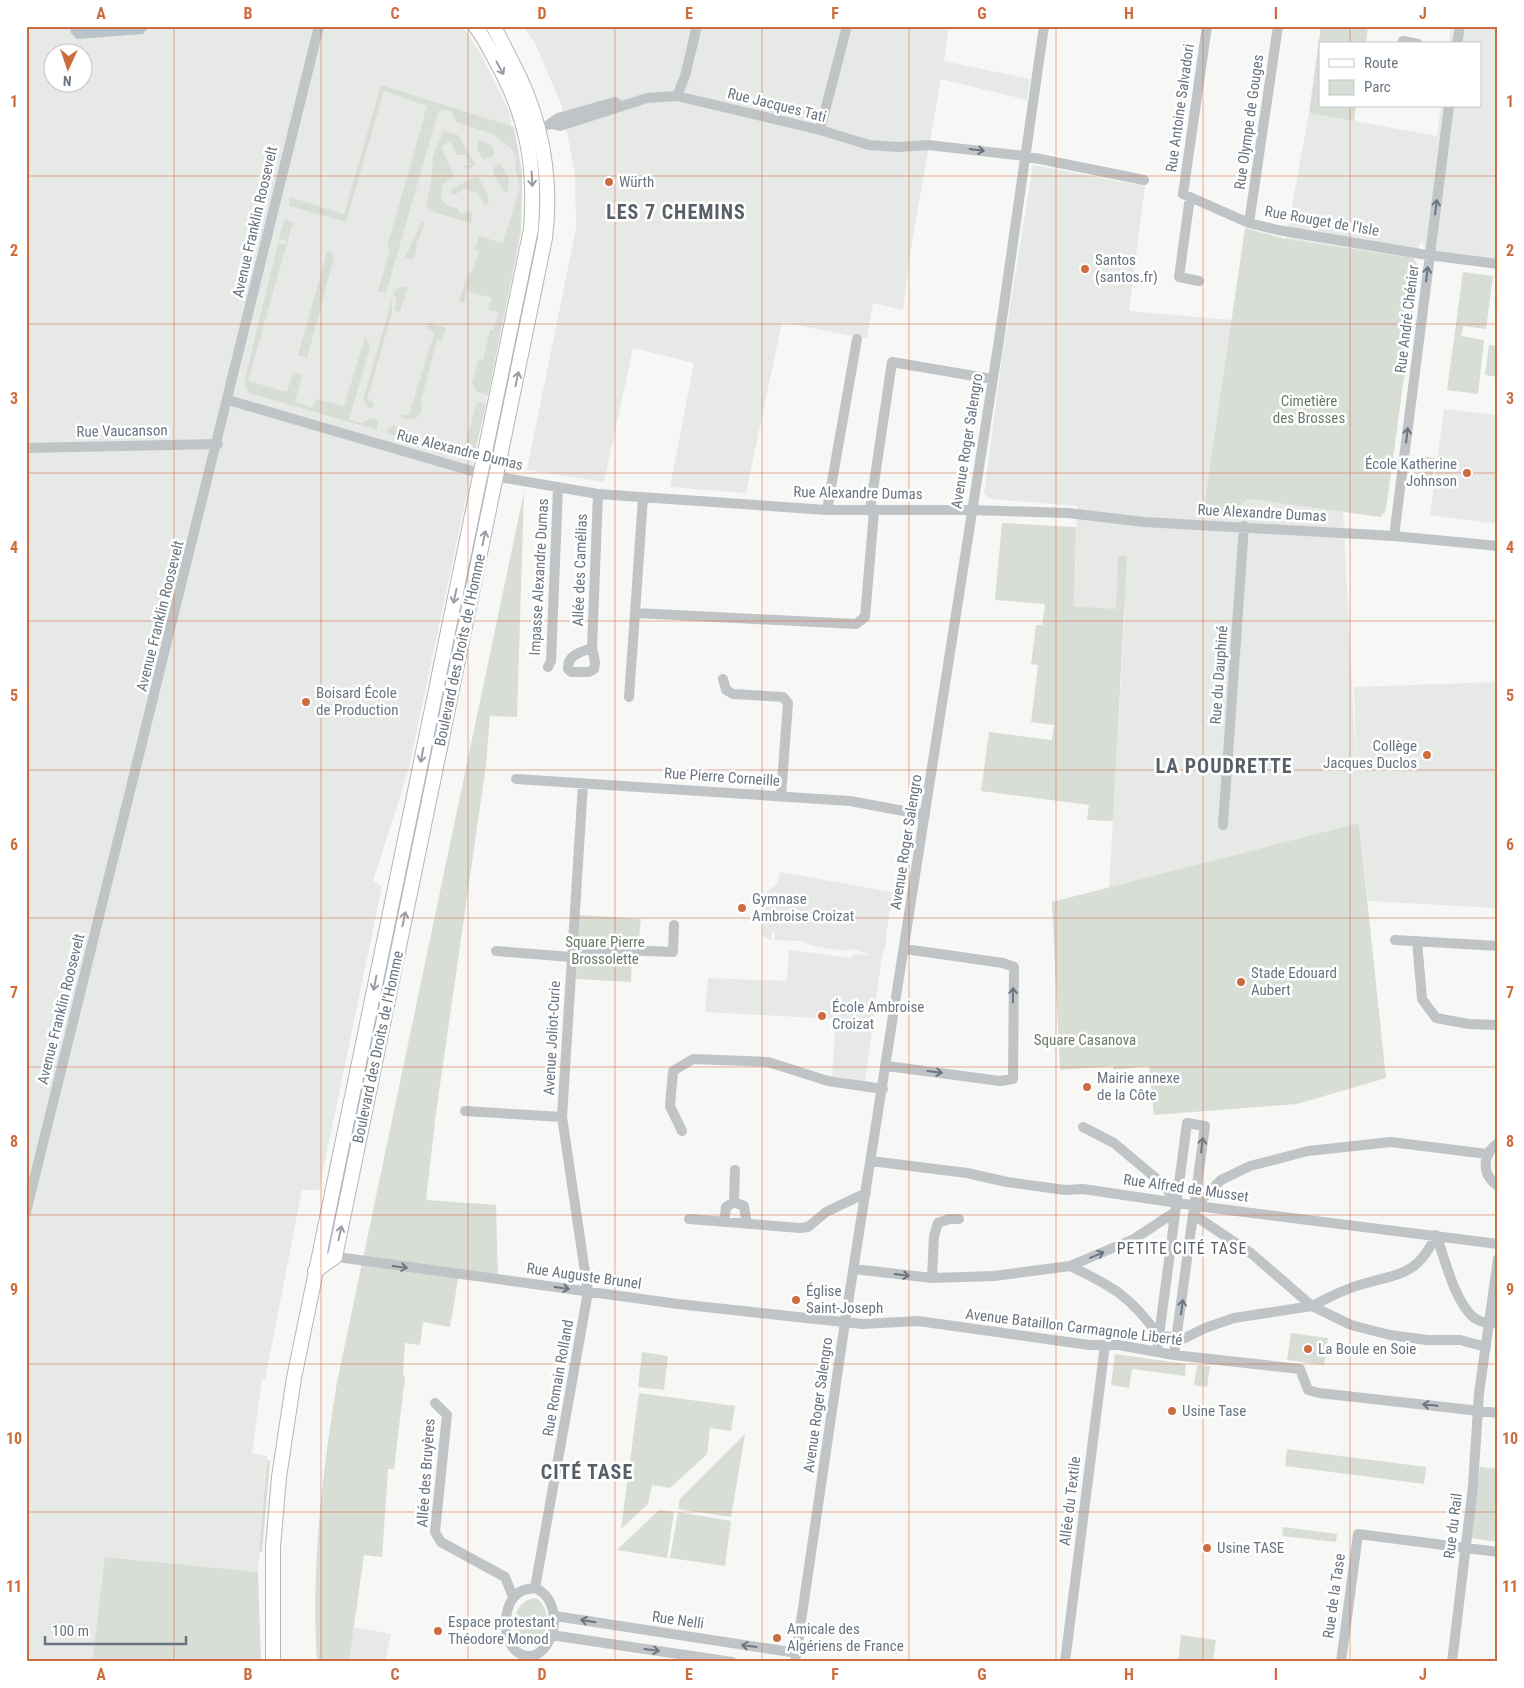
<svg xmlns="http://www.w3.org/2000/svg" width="1524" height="1688" viewBox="0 0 1524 1688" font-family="'Roboto Condensed',sans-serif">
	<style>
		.built { fill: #e7e9e7; fill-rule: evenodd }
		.green { fill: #d8ddd6 }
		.water { fill: #bac3c7 }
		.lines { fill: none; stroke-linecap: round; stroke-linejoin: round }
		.major-casing { stroke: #b3b6ba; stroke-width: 16 }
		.minor { stroke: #c1c4c7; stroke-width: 10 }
		.major { stroke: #fff; stroke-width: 14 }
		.oneway { stroke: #979ea7 }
		.oneway2 { stroke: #6a7581 }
		.grid { fill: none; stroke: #cc6c3f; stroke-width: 1; stroke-opacity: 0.55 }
		.poi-dot { fill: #cc6c3f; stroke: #fff; stroke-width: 2 }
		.labels { text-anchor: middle; stroke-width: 5; stroke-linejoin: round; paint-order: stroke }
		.street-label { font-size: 15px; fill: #6a7581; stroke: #fff }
		.poi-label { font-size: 15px; fill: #6a7581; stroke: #fff; text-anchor: start }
		.park-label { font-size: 15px; fill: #6a7a68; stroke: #fff }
		.neighbourhood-label { font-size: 16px; letter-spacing: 1px; fill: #575f68; stroke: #fff }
		.district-label { font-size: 20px; font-weight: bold; letter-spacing: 1px; fill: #575f68; stroke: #fff }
		.neatline { fill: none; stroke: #cc6c3f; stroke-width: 2 }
		.grid-label { font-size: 16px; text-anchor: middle; font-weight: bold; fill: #cc6c3f }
	</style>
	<rect width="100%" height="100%" fill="#f7f7f5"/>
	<path class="built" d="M26 26H463L481 54 508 109 522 173 521 230 515 265 409 768 373 881 382 886 319 1190H302L265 1379 262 1380 252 1453 267 1456 258 1572 105 1557 92 1662H26ZM52 52H82V82H52Z
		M523 26H949L944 61 1030 79 1027 100 941 79 911 248 903 310 873 303 867 339 782 322 746 493 670 487 694 363 633 348 604 482 527 470 576 228 575 174 562 107 536 45Z
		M1451 26H1498V264L1430 255 1421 242 1413 258 1286 239 1309 113 1437 136 1441 106H1480V44H1449Z
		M1033 165 1145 186 1129 311 1232 320 1203 514 1224 516 1248 499 1343 512 1356 764 1354 687 1498 682V908L1368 901 1359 823 1109 888 1125 610 1074 606 1077 506 990 499 984 493 1003 351Z
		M1444 409 1498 415V524L1430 515Z
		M780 872 892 892V896H888L894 898 889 913 885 948 882 956 865 1082 832 1076 836 1019 705 1012 708 978 787 981 789 950 852 958 853 954 871 955 852 949 843 951 813 946 802 941 774 940 775 933 772 932 771 940 765 938 762 934 767 892 778 882Z
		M354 1627 391 1634 385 1662H349Z"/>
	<path class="green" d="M1321 26H1368L1366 44H1320V106H1356L1354 121 1309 113Z
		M381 85 514 127 522 173 521 230 488 395 477 392 472 383 479 359 483 360 490 330H493L499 312 488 310 492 298 467 291 464 303 459 302 468 271 472 272 479 251 475 249 479 236 503 243 520 187 515 168 516 158 512 149 493 134 456 122 452 112 443 109 438 112 386 293 378 291 390 249 387 247 427 106 384 91 346 222 289 206V197L344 214Z
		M443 131 458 135 475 164 469 169 465 168 463 165H471L465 155H457L450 141 441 147 454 175 442 186 441 199 447 205 459 209 458 212 465 214 466 211 472 212 471 223 430 211 426 206 431 184 433 157Z
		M479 140 492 145 495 155 483 160 477 148Z
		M500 163 509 179 507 192 503 191 493 172 494 167Z
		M474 177H478L488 195 489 203 485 206 478 193 464 189 454 195 451 194 452 189Z
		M287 220 293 222 248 381 287 392 293 372 302 375 295 402 312 408 316 399 344 406 365 337 367 338 370 346 349 420 362 423 370 418 378 421 377 430 249 393 244 383 278 243 285 245 287 241 279 239 284 221Z
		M425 220 419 240H417L415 257 412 259 405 257 421 223Z
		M1245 228 1286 239 1413 258 1419 267 1386 510 1381 517 1248 499 1224 516 1203 514Z
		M327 252H331L334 258 307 358 298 355Z
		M1463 272 1493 276 1486 329 1463 326 1461 336 1484 340 1478 394 1447 390Z
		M408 286 400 312 394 310 397 297 393 295C395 288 401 287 408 286Z
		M392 299V312L367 400 374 403 372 409 367 407 363 400Z
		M429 323 446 328 442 341 437 340 420 404 422 406 420 415 414 419 401 418 402 414 409 415 434 333 427 329Z
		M1489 345 1498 346V377L1485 375Z
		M477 402 486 404 473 459 386 433 389 428 394 425 402 430 401 435 463 453Z
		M1422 456 1435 458 1432 478 1419 477Z
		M524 492 517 717 490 716 486 765 436 1113 426 1200 496 1205 498 1278 459 1274 450 1327 423 1322 420 1345 405 1343 403 1374 405 1377 394 1469H388L382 1557 364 1555 349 1662H317C311 1568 322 1474 337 1382Z
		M1002 523 1076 527 1074 606 1116 609 1118 556H1127L1113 821 1087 820 1089 805 981 791 989 732 1052 740 1054 725 1031 722 1038 665 1031 664 1036 625H1042L1045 604 995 600Z
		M1359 823 1386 1078 1297 1104 1154 1115 1149 1066 1114 1070 1113 1066 1060 1070 1052 902Z
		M579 915 641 919 639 938 647 947 632 946 631 982 576 979Z
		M1291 1333 1328 1338 1324 1365 1287 1360Z
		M642 1352 668 1356 664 1390 638 1387Z
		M1115 1354 1186 1364 1185 1376 1132 1369 1129 1388 1111 1385Z
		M1197 1365 1210 1366 1207 1387 1194 1385Z
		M639 1393 735 1406 731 1431 710 1428 707 1454 670 1488 652 1485 648 1504 621 1529Z
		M745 1434 731 1517 678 1509 680 1499Z
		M1287 1449 1426 1467 1424 1484 1285 1466Z
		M267 1460 270 1461 262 1552H259Z
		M1480 1467 1498 1469V1542L1470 1538Z
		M659 1510 674 1512 667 1558 617 1550Z
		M678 1512 731 1521 725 1566 670 1558Z
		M1283 1527 1337 1534 1336 1542 1282 1536Z
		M105 1557 258 1572 261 1662H92Z
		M536 1598C551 1608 550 1630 538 1643L524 1647C508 1633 512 1600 536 1598Z
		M1181 1635 1216 1640 1213 1662H1178Z"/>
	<path class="water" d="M70 26H149V27L143 34 77 39 71 33Z"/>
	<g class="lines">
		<defs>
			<path id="major" d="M315 1271 335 1257 545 238C553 174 541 116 511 60 505 49 500 37 493 26
				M273 1662V1547L279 1477 294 1378 531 229C536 164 527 116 495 59 489 48 483 36 475 26"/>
		</defs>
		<use href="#major" class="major-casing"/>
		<path class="minor" d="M1207 26 1183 194 1249 223 1278 230 1421 254 1498 264
			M1403 41 1418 44
			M1457 44 1460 26
			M677 96 685 76 697 26
			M552 124 560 126 647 98 677 96 820 130 869 145 898 147 928 145 1025 156 1144 180
			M548 125 558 118 615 102 619 105
			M820 130 847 26
			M1190 197 1179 277 1199 281
			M1249 223 1278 26
			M228 400 482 474 598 494 827 510H972L1068 513 1144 522 1394 536 1498 546
			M26 448 218 444
			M643 498 635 613 856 624 865 617 874 511
			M827 510 857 339
			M870 510 892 362 992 379
			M1394 536 1449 106
			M592 648C581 652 567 655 568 669L571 672H589L594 669 595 662 592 648 598 494
			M548 667 551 661 558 488
			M723 679 726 690 733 694 783 697 788 703 781 796
			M629 697 635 613
			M516 779 850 801 925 815
			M1223 825 1244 526
			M1395 940 1498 946
			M1417 941 1422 999 1436 1018 1469 1024 1498 1025
			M572 948 673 952 674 925
			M496 951 571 957
			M887 1066 1000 1081 1013 1079 1014 967 1003 963 905 949
			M465 1111 562 1117
			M1083 1127 1114 1143 1164 1185 1176 1203
			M682 1131 670 1106 673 1071 693 1059 768 1062 828 1081 883 1089
			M1498 1143C1482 1155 1481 1174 1498 1186
			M871 1161 967 1173 1007 1182 1065 1190 1083 1189 1205 1207 1498 1244
			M734 1202 735 1170
			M1195 1206 1221 1180 1250 1166 1308 1151 1391 1142 1487 1154
			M26 1212 319 26
			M1194 1215 1252 1254 1312 1306C1329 1297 1345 1289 1363 1284 1401 1273 1418 1275 1436 1235
			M689 1219 800 1228 808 1227 826 1212 866 1193
			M724 1222 726 1207 734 1202 744 1206 747 1224
			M1436 1235C1445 1259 1454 1299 1472 1316 1478 1322 1490 1324 1498 1323
			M330 1256 678 1304 862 1324 918 1321 1089 1345H1119L1174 1355 1300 1369 1308 1390 1319 1393 1498 1413
			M1070 1266C1114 1287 1130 1296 1159 1336L1185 1338 1205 1328 1234 1318 1312 1306 1351 1325 1390 1335 1427 1340H1460L1486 1347
			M854 1269 932 1278 994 1276 1070 1266 1134 1239 1175 1212
			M932 1278 934 1236 938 1223 949 1219H959
			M1157 1351 1187 1123 1205 1126 1174 1355
			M435 1403 447 1415 435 1532 441 1542 505 1577 513 1597
			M535 1588 588 1292 562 1117 583 784
			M535 1588C568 1602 553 1659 527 1656 502 1652 501 1612 514 1597 519 1590 527 1589 535 1588Z
			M555 1616 797 1653
			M551 1635 732 1662
			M795 1662 845 1322 999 340 1044 26
			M1065 1662 1105 1345
			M1341 1662 1358 1534 1498 1552
			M1452 1662 1473 1486 1479 1393 1498 1259"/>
		<use href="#major" class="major"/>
	</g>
	<defs><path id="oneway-shaft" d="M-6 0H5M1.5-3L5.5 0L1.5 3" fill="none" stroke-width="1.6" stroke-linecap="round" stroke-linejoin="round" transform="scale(1.25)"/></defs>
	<g class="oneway">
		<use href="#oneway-shaft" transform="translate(500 68) rotate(61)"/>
		<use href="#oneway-shaft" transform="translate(532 179) rotate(87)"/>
		<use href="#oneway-shaft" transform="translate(517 379) rotate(-78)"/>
		<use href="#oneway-shaft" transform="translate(484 538) rotate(-78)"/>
		<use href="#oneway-shaft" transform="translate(455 596) rotate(102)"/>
		<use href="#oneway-shaft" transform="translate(422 755) rotate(101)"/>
		<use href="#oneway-shaft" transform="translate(404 919) rotate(-78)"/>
		<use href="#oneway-shaft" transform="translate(375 983) rotate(101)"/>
		<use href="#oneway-shaft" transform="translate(340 1233) rotate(-78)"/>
	</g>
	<g class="oneway2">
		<use href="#oneway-shaft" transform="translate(977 150) rotate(7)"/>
		<use href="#oneway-shaft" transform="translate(1436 207) rotate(-83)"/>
		<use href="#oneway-shaft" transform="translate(1427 274) rotate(-83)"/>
		<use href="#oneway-shaft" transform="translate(1407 435) rotate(-83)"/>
		<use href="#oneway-shaft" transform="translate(1013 995) rotate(-89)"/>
		<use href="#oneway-shaft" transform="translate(935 1072) rotate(7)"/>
		<use href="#oneway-shaft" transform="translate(1202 1145) rotate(-83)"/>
		<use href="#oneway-shaft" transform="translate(1097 1255) rotate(-23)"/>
		<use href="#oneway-shaft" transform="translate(400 1267) rotate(8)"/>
		<use href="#oneway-shaft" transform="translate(902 1275) rotate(7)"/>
		<use href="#oneway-shaft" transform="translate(562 1288) rotate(8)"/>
		<use href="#oneway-shaft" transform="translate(1182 1307) rotate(-83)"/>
		<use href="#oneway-shaft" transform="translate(1430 1405) rotate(-174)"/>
		<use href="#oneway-shaft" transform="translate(588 1621) rotate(-171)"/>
		<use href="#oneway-shaft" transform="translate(749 1646) rotate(-172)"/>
		<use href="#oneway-shaft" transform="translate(652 1650) rotate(8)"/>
	</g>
	<path class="grid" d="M174 26V1662M321 26V1662M468 26V1662M615 26V1662M762 26V1662M909 26V1662M1056 26V1662M1203 26V1662M1350 26V44M1350 106V1662M26 176H1498M26 324H1498M26 473H1498M26 621H1498M26 770H1498M26 918H1498M26 1067H1498M26 1215H1498M26 1364H1498M26 1512H1498"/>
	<g class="poi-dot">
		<circle cx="609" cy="182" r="5"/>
		<circle cx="1085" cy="269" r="5"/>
		<circle cx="1467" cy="473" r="5"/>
		<circle cx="306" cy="702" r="5"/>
		<circle cx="1427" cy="755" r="5"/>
		<circle cx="742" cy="908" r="5"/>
		<circle cx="1241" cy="982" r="5"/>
		<circle cx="822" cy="1016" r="5"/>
		<circle cx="1087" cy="1087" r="5"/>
		<circle cx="796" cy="1300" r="5"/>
		<circle cx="1308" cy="1349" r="5"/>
		<circle cx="1172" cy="1411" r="5"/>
		<circle cx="1207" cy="1548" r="5"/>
		<circle cx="438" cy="1631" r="5"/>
		<circle cx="777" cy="1638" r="5"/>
	</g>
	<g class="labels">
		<g class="street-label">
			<text transform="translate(777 105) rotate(14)" y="5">Rue Jacques Tati</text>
			<text transform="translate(1180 108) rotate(-82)" y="5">Rue Antoine Salvadori</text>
			<text transform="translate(1249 122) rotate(-82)" y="5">Rue Olympe de Gouges</text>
			<text transform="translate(1322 221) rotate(10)" y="5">Rue Rouget de l'Isle</text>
			<text transform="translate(255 222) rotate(-77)" y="5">Avenue Franklin Roosevelt</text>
			<text transform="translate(1407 319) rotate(-83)" y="5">Rue André Chénier</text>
			<text transform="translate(122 431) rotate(-1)" y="5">Rue Vaucanson</text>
			<text transform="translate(967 441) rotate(-81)" y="5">Avenue Roger Salengro</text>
			<text transform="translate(460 450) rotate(14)" y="5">Rue Alexandre Dumas</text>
			<text transform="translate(858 493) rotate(1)" y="5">Rue Alexandre Dumas</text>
			<text transform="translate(1262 513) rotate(3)" y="5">Rue Alexandre Dumas</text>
			<text transform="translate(580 570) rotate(-88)" y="5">Allée des Camélias</text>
			<text transform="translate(539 577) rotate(-87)" y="5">Impasse Alexandre Dumas</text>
			<text transform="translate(160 616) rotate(-76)" y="5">Avenue Franklin Roosevelt</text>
			<text transform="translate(460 650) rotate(-78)" y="5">Boulevard des Droits de l'Homme</text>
			<text transform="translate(1219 675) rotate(-86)" y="5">Rue du Dauphiné</text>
			<text transform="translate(722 777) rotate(4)" y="5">Rue Pierre Corneille</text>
			<text transform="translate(906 842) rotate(-81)" y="5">Avenue Roger Salengro</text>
			<text transform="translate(61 1009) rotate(-76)" y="5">Avenue Franklin Roosevelt</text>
			<text transform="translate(552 1038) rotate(-87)" y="5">Avenue Joliot-Curie</text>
			<text transform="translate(378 1047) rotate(-78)" y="5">Boulevard des Droits de l'Homme</text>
			<text transform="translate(1186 1188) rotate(8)" y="5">Rue Alfred de Musset</text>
			<text transform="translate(584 1276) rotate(8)" y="5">Rue Auguste Brunel</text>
			<text transform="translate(1074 1327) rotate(7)" y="5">Avenue Bataillon Carmagnole Liberté</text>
			<text transform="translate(558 1378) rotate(-80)" y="5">Rue Romain Rolland</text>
			<text transform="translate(818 1405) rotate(-82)" y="5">Avenue Roger Salengro</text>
			<text transform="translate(426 1473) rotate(-86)" y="5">Allée des Bruyères</text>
			<text transform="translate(1070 1501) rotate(-83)" y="5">Allée du Textile</text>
			<text transform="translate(1453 1526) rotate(-83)" y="5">Rue du Rail</text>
			<text transform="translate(1334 1596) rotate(-82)" y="5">Rue de la Tase</text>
			<text transform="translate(678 1620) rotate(8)" y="5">Rue Nelli</text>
		</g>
		<g class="poi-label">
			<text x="619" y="187">Würth</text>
			<text x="1095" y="265">Santos<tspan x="1095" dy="17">(santos.fr)</tspan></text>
			<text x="1457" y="469" text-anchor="end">École Katherine<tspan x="1457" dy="17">Johnson</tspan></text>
			<text x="316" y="698">Boisard École<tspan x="316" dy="17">de Production</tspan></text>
			<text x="1417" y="751" text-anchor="end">Collège<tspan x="1417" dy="17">Jacques Duclos</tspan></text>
			<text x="752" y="904">Gymnase<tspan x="752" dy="17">Ambroise Croizat</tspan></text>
			<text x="1251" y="978">Stade Edouard<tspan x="1251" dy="17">Aubert</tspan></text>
			<text x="832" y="1012">École Ambroise<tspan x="832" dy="17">Croizat</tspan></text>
			<text x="1097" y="1083">Mairie annexe<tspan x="1097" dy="17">de la Côte</tspan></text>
			<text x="806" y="1296">Église<tspan x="806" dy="17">Saint-Joseph</tspan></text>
			<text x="1318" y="1354">La Boule en Soie</text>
			<text x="1182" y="1416">Usine Tase</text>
			<text x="1217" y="1553">Usine TASE</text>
			<text x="448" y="1627">Espace protestant<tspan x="448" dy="17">Théodore Monod</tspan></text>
			<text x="787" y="1634">Amicale des<tspan x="787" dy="17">Algériens de France</tspan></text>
		</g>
		<g class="park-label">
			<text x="1309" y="406">Cimetière<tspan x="1309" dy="17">des Brosses</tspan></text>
			<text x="605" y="947">Square Pierre<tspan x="605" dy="17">Brossolette</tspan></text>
			<text x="1085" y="1045">Square Casanova</text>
		</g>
		<g class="neighbourhood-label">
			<text x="1182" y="1254">PETITE CITÉ TASE</text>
		</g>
		<g class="district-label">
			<text x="676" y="219">LES 7 CHEMINS</text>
			<text x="1224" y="773">LA POUDRETTE</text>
			<text x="587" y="1479">CITÉ TASE</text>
		</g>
	</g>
	<rect width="1524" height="1688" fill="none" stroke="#ffffff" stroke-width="55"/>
	<rect x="1319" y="42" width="162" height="65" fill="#ffffff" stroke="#c3c8cd"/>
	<rect x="1329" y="59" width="25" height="8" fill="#ffffff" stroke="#c3c8cd"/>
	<text x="1364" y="68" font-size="15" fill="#6a7581">Route</text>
	<rect x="1329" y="80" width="25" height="15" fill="#d8ddd6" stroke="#c3c8cd"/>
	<text x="1364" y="92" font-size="15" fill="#6a7581">Parc</text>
	<g transform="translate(68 68) rotate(183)"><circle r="24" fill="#ffffff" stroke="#c3c8cd"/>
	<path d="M0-4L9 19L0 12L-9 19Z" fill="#cc6c3f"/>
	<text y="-8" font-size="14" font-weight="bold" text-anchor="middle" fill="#6a7581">N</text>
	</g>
	<path d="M45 1636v8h141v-8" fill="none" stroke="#6a7581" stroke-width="2.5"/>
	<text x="52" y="1636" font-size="15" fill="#6a7581" stroke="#ffffff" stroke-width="4" paint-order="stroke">100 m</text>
	<rect x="28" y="28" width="1468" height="1632" class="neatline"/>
	<g class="grid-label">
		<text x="101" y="19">A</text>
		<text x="248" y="19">B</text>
		<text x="395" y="19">C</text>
		<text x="542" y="19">D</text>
		<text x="689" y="19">E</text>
		<text x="835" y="19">F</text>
		<text x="982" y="19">G</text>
		<text x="1129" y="19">H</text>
		<text x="1276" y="19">I</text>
		<text x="1423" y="19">J</text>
		<text x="14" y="107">1</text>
		<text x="1510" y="107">1</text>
		<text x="14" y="256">2</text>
		<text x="1510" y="256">2</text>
		<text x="14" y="404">3</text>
		<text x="1510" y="404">3</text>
		<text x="14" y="553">4</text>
		<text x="1510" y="553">4</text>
		<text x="14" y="701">5</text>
		<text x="1510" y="701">5</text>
		<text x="14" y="850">6</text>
		<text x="1510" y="850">6</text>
		<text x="14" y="998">7</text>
		<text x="1510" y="998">7</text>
		<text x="14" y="1147">8</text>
		<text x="1510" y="1147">8</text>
		<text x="14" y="1295">9</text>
		<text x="1510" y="1295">9</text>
		<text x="14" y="1444">10</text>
		<text x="1510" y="1444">10</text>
		<text x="14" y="1592">11</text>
		<text x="1510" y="1592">11</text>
		<text x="101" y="1680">A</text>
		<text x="248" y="1680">B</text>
		<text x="395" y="1680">C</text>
		<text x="542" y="1680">D</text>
		<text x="689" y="1680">E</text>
		<text x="835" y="1680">F</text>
		<text x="982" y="1680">G</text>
		<text x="1129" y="1680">H</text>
		<text x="1276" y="1680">I</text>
		<text x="1423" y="1680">J</text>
	</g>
</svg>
